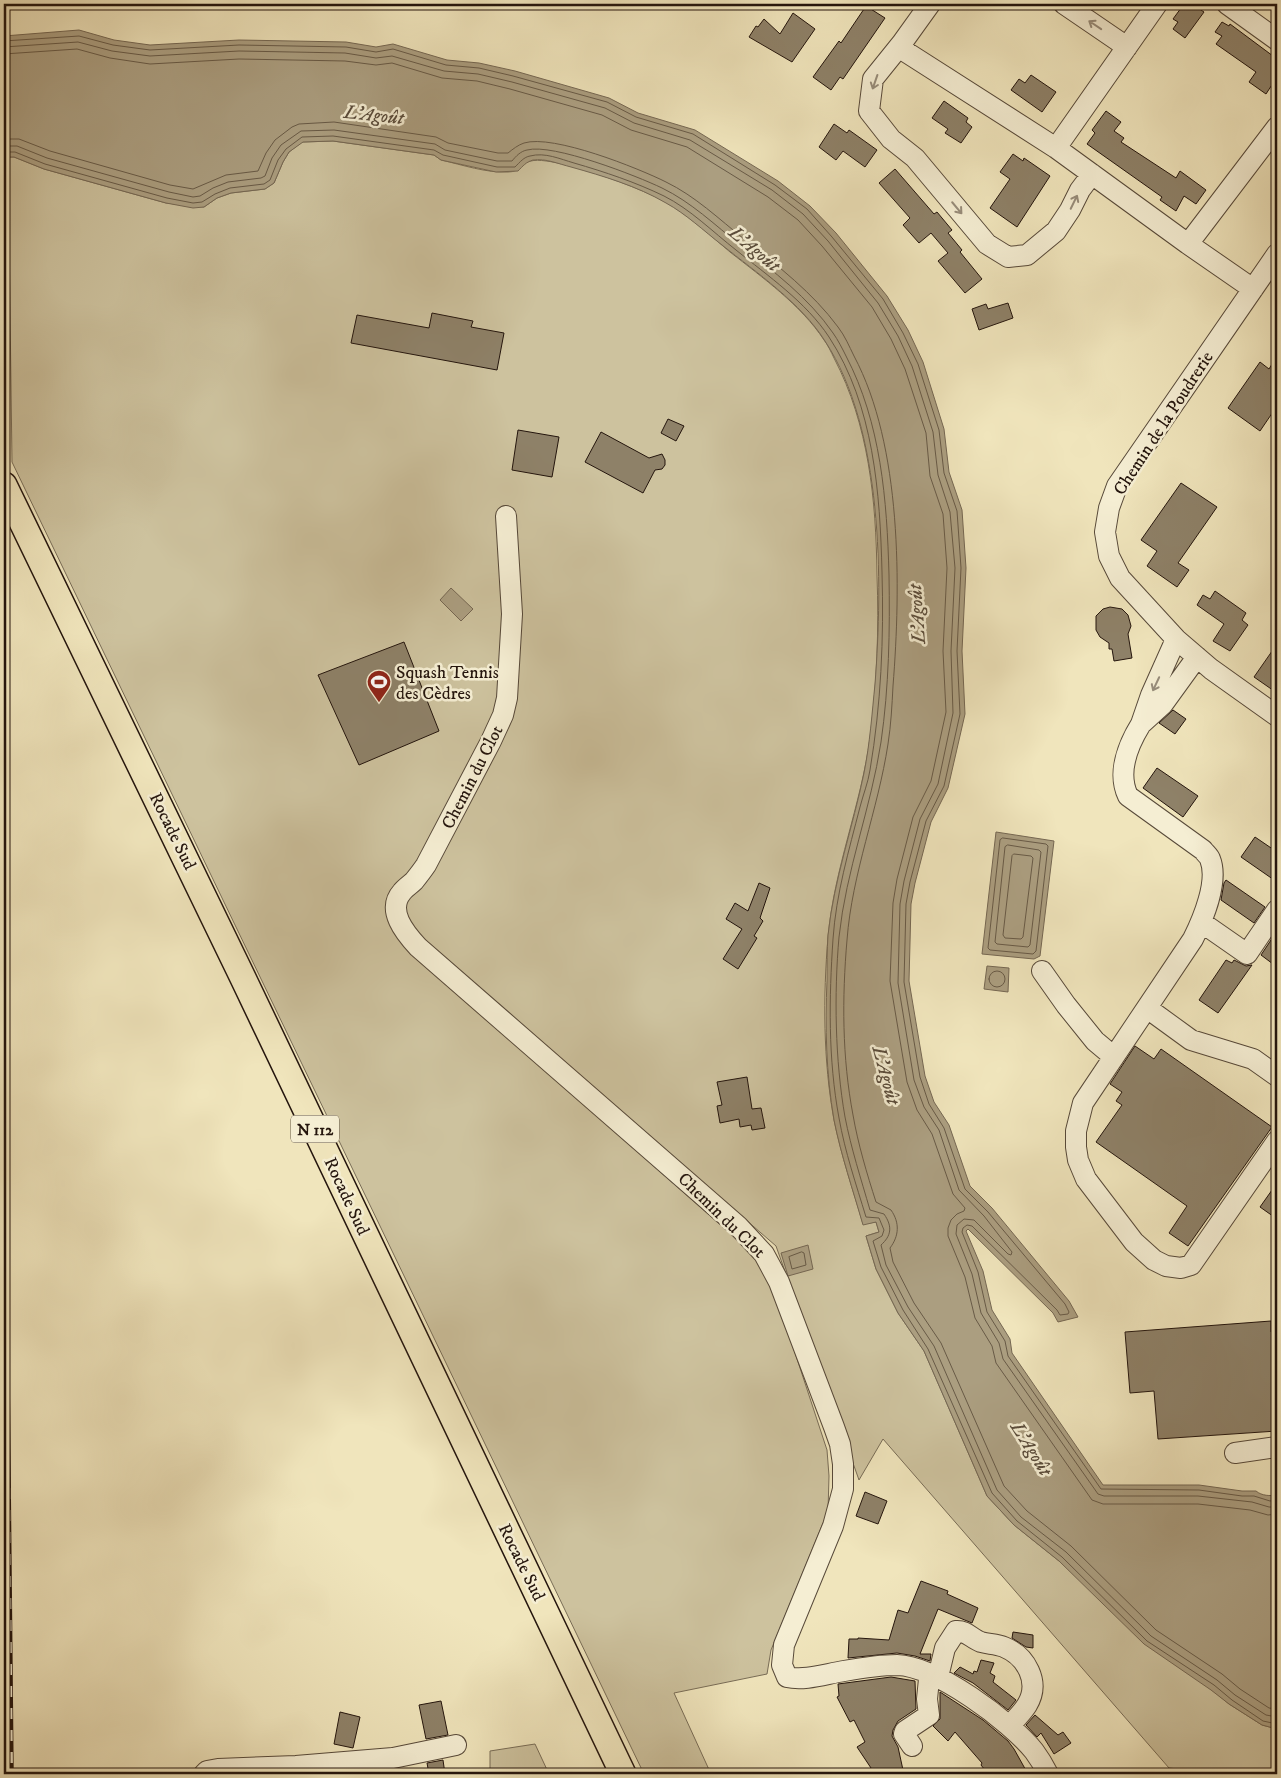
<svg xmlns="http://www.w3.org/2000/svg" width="1281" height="1778" viewBox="0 0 1281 1778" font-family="'IM FELL DW Pica',serif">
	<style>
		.green { fill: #cdc29e; stroke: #786c56 }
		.water { fill: #ab9e80; stroke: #756752 }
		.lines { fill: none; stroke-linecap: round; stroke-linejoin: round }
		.shore { stroke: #685a46; stroke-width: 1 }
		.building { fill: #8e8168; stroke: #24150d }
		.minor-casing { stroke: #574939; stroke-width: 22 }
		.major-casing { stroke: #24150d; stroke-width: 28 }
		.minor { stroke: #f5eed3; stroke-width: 20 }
		.major { stroke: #f0e5bc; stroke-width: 25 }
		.rail-casing { stroke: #24150d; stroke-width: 5.5 }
		.rail { stroke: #f5eed3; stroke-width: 4; stroke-dasharray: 11; stroke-linecap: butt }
		.oneway { stroke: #978c7a }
		.labels { text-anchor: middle; stroke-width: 5; stroke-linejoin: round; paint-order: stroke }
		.shield { fill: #f5eed3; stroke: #635648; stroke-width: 1 }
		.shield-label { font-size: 16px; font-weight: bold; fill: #24150d }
		.street-label { font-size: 18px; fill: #24150d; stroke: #f5eed3 }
		.poi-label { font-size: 18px; fill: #24150d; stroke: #f5eed3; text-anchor: start }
		.water-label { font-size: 19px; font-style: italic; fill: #5a4c3b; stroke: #f5eed3 }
	</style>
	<rect width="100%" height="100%" fill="#f0e5bc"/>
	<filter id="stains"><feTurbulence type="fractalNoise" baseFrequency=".004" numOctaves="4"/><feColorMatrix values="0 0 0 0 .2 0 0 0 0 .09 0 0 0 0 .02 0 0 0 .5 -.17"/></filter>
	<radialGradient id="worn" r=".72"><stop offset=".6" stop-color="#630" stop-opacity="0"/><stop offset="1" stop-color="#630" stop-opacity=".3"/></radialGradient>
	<path class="green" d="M333 141 434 155 441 160C463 165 486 173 508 172 521 172 520 163 531 161 545 157 588 171 603 176 624 183 647 192 666 202 689 216 710 235 730 252 763 278 801 305 824 340 828 345 831 352 834 358 869 425 876 500 877 575 879 629 877 684 870 738 861 805 834 869 828 937 823 997 823 1060 834 1120 841 1155 853 1190 863 1224L876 1222 879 1232 866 1236 876 1269 898 1313 924 1351 987 1496 1014 1525 1059 1561 1229 1704 1262 1725 1277 1729V1774H1220L1169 1768 883 1439 859 1480 776 1246 436 951 410 950 744 1246 762 1266 777 1298 827 1450 829 1476 828 1511 771 1650 767 1674 674 1693 711 1774H644L12 462 8 157H14L44 169 166 203 204 207 217 198 231 193 265 189 274 183 283 162 289 152 302 142Z
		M535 1744 549 1774H490V1751Z"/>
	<path class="water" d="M79 30 114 40 150 45 239 40 346 42 376 47 393 44 447 60 479 63 515 71 609 98 638 113 695 130 778 181 810 206 836 233 887 296 908 330 923 362 944 429 949 472 962 510 966 568 962 651 965 714 948 788 931 822 915 883 911 904 909 981 925 1076 934 1102 949 1125 970 1186 992 1208 1069 1301 1078 1317 1058 1322 1053 1313 968 1229 966 1231 983 1271 992 1310 1010 1339 1012 1353 1103 1485H1199L1242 1491H1256C1262 1496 1270 1496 1277 1495V1729L1262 1725 1229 1704 1211 1690 1144 1644 1059 1561 1014 1525 987 1496 924 1351 898 1313 876 1269 866 1236 879 1232 876 1222 863 1225C853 1190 841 1155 834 1120 826 1073 825 1027 827 980 827 965 827 950 828 935 834 879 853 827 864 773 870 743 872 713 875 684 883 580 883 430 825 341 801 303 757 273 722 245 704 231 686 214 666 203 637 186 603 176 571 167 559 164 545 158 533 160 526 162 523 166 518 171L496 172 441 160 434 155 333 141 303 142 289 152 283 162 274 183 265 189 231 193 217 198 204 207 193 208 166 203 44 169 14 157H4V36Z
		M451 588 473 609 461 621 440 600Z
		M996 832 1054 841 1040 956 1034 959 982 954Z
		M987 966 1009 968 1008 992 984 989Z
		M808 1245 813 1269 788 1276 781 1253Z"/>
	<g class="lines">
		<path class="shore" d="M4 41 79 36 113 45 150 50 239 45 346 47 376 52 393 49 446 65 479 68 513 76 607 102 636 117 693 134 775 185 807 209 832 237 883 299 903 333 918 364 939 430 944 473 957 511 961 568 957 651 960 714 944 786 926 821 910 882 906 904 904 982 920 1077 929 1104 944 1128 965 1189 988 1212 1065 1304 1069 1312 1068 1314 1060 1315 1057 1310 972 1226 967 1225 963 1228 962 1232 978 1272 987 1312 1005 1341 1008 1356 1101 1489 1199 1490 1242 1496H1254L1270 1501 1277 1500
			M4 47 78 42 112 51 150 56 239 51 345 53 376 58 392 56 444 71 478 74 512 82 605 108 634 123 690 140 772 190 803 214 828 241 878 303 898 336 912 366 933 432 938 475 950 512 955 568 951 651 953 713 938 784 920 819 904 881 900 904 898 983 914 1080 924 1107 939 1130 959 1190 984 1216 1012 1252 1011 1255 1008 1254 974 1220 964 1219 957 1225 956 1234 972 1274 981 1313 999 1343 1003 1359 1098 1494 1104 1496H1198L1252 1502 1269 1507H1277
			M4 54 77 49 110 58 150 64 239 59 345 61 376 65 392 63 442 78 477 81 510 89 602 115 631 130 687 147 768 197 798 220 822 246 872 307 891 339 905 369 926 433 930 476 943 514 947 568 943 651 946 712 931 781 913 817 897 879 893 903 890 981 907 1082 917 1110 932 1134 953 1194 965 1208 964 1211 957 1214 951 1220 948 1228V1236L965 1277 975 1318 992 1346 996 1363 1092 1500 1103 1504H1198L1250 1510 1268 1515 1277 1514
			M4 139H19L50 151 170 185 193 189 226 175 258 171 266 153 275 140 292 127 299 124 334 122 436 137 448 143 498 153H508C513 149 518 145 524 143 553 134 638 168 666 182 695 196 719 219 744 239 778 266 813 293 838 327 845 336 849 346 854 356 902 446 901 586 893 686 892 705 891 725 888 744 878 810 852 873 847 940 842 998 842 1057 853 1115 858 1144 867 1174 876 1202L891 1210C900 1223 899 1236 890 1248L893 1262 914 1303 941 1343 1004 1486 1027 1511 1071 1546 1156 1630 1222 1674 1240 1689 1269 1708 1277 1709
			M4 146H17L47 158 169 192 193 197 200 196 213 188 228 182 261 178 265 176 272 158 281 145 301 131 334 130 435 144 445 150 497 161H512C516 156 521 151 527 150 553 143 637 176 662 188 691 202 715 225 740 245 773 271 809 298 833 333 838 340 842 348 846 356 881 423 887 500 889 575 890 630 889 687 881 742 871 808 846 870 839 937 834 994 835 1060 845 1117 851 1148 861 1179 870 1210L884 1214C893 1227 891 1236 881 1245L886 1265 908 1307 934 1346 997 1490 1021 1517 1066 1552 1151 1636 1217 1680 1235 1695 1266 1715 1277 1717
			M4 152H15L45 164 167 198 193 203 202 202 215 194 230 188 264 184 270 180 278 160 286 149 302 137 333 136 434 150 443 155 497 167H515C520 162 524 157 530 156 545 152 560 159 574 163 605 172 635 182 664 196 690 209 713 232 736 250 768 276 806 302 829 337 874 406 880 493 882 572 884 638 881 705 870 770 868 783 863 795 860 807 849 850 836 894 833 939 829 998 828 1059 839 1118 845 1152 856 1184 866 1217L879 1218 884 1230 882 1236 873 1241 881 1267 903 1310 928 1349 992 1493 1017 1521 1062 1557 1147 1641 1214 1685 1232 1700 1263 1721 1277 1724
			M1003 838 1046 844 1048 846 1036 951 1033 954 990 950 988 948 1000 840Z
			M1008 845 1039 850 1041 852 1030 945 1028 947 997 944 995 942 1005 847Z
			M1014 854 1031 856 1033 858 1023 937 1021 939 1005 938 1003 935 1012 856Z
			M989 979a8 8 0 1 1 16 0a8 8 0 1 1-16 0Z
			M802 1252 804 1253 806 1265 792 1269 789 1257Z"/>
	</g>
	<path class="building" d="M1184 4H1192L1204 12 1185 38 1173 29 1178 22 1173 19Z
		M866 6 885 18 843 79 840 77 831 90 813 77 839 41 841 43Z
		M793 13 815 29 792 62 749 37 756 26 758 27 764 19 780 34Z
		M1222 22 1229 26 1230 24 1277 59V77L1266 94 1249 82 1256 72 1216 44 1222 36 1215 32Z
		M1031 75 1056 92 1042 112 1011 90 1019 79 1025 83Z
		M944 101 968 118 966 122 972 127 961 143 945 133 948 129 932 118Z
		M1106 111 1121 122 1114 131 1124 138 1121 142 1176 178 1180 171 1206 190 1196 204 1184 196 1176 211 1160 200 1162 197 1087 144 1095 133 1092 130Z
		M834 124 847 133 849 130 877 150 865 167 843 151 836 160 819 147Z
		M1013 154 1023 161 1024 158 1050 176 1017 227 990 208 1010 179 1000 172Z
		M895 169 934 214 937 212 952 230 948 233 962 250 960 252 982 279 965 293 938 261 948 253 931 233 919 243 903 225 910 218 879 183Z
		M1008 303 1013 318 979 330 972 309 986 304 988 309Z
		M432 313 473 321 471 327 504 333 497 370 351 343 357 315 429 328Z
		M1277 356V406L1260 431 1228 408 1260 362 1269 369Z
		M668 419 684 426 676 441 661 433Z
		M518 430 559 437 552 477 512 470Z
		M601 432 649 458 662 454 665 460V465L662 469 655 470 643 493 585 462Z
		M1181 483 1217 507 1178 563 1189 570 1177 587 1147 566 1157 551 1141 540Z
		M1215 591 1246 613 1242 620 1248 625 1230 651 1213 641 1224 624 1197 605 1203 595 1210 599Z
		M1110 607 1122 609 1128 615 1131 626 1128 634 1132 658 1114 661 1112 649H1109V643L1100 637 1096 630V616L1103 609Z
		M404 642 439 731 359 765 318 675Z
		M1277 644V693L1254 677Z
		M1173 710 1186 719 1175 734 1159 723Z
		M1157 768 1198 796 1183 817 1143 788Z
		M1255 837 1277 852V882L1241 857Z
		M1226 880 1265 907 1254 923 1221 900 1224 883Z
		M759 883 770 888 760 918 763 921 754 936 757 938 738 969 723 959 742 929 726 919 735 903 748 911Z
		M1277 931V967L1261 955Z
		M1226 960 1232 963 1234 960 1246 966 1252 965 1218 1013 1199 1000Z
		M1135 1046 1154 1059 1161 1049 1272 1127 1188 1246 1169 1233 1187 1206 1096 1142 1122 1105 1116 1101 1122 1092 1110 1084Z
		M747 1077 752 1109 761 1108 765 1128 752 1130 751 1125 740 1127 739 1119 720 1123 717 1106 722 1105 717 1082Z
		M1277 1183V1219L1260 1207Z
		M1271 1321V1332L1277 1331V1431L1158 1439 1154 1391 1130 1393 1125 1332Z
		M865 1492 887 1501 878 1524 856 1516Z
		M921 1581 948 1591 947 1594 978 1608 972 1623 938 1609 920 1654H931L930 1661 915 1656 897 1653 848 1658 849 1639H858V1638L889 1640 898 1610 908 1613Z
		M1013 1632 1033 1635V1648L1026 1647 1012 1638Z
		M981 1660 994 1663 990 1673 995 1676 993 1682 1016 1700 1008 1710 973 1683 954 1673 960 1667 973 1674 974 1671 977 1672Z
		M891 1677 915 1681 916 1709 898 1721 893 1730 892 1736 898 1747 903 1770 896 1774H875L857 1747 865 1742 854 1720 850 1722 837 1697 839 1696 838 1684Z
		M940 1692 983 1720 1008 1741 1014 1749 1028 1774H988L981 1765 982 1763 955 1732 948 1741 933 1726 940 1719Z
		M441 1701 448 1735 426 1739 419 1705Z
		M340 1712 360 1717 353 1748 334 1744Z
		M1035 1715 1058 1735 1063 1732 1071 1743 1054 1754 1041 1733 1037 1737 1026 1725Z
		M443 1760 445 1774H429L427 1763Z"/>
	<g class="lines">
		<defs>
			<path id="minor" d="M930 4 902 43 906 52 1056 148 1188 244 1253 289
				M1064 4 1127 47
				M1227 4 1277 40
				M902 43 873 79 869 111 891 139 915 158 987 244 1008 257 1027 255 1056 231 1070 210 1080 190 1092 174
				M1056 148 1157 4
				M1188 244 1277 127
				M1277 254 1117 486 1109 508 1105 532 1109 556 1120 578 1176 639 1211 669 1277 716
				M506 516 512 614 507 698 503 715 491 741 426 865C422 871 418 876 414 881 410 885 405 888 402 892 386 910 405 933 418 947L738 1226 764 1254 779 1282 834 1427 840 1444 843 1464V1489L833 1526 784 1645 782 1665 787 1677C805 1681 825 1674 844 1671 861 1668 880 1665 897 1665 936 1666 1010 1721 1034 1751 1040 1759 1044 1766 1048 1774
				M1176 639 1151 695 1141 724 1163 704 1197 657
				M1141 724C1128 745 1117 773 1128 796L1203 850C1205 853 1209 856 1210 859 1219 881 1203 919 1193 939L1083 1103 1076 1131V1147L1078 1160 1086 1179 1134 1242 1154 1260 1166 1266 1181 1268 1191 1265 1277 1141
				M1201 922 1247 954 1277 910
				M1042 971 1066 1005 1095 1041 1114 1057
				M1147 1008 1191 1040 1253 1059 1277 1076
				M1235 1453 1277 1447
				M938 1677 945 1648 956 1631C966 1630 972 1639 981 1642 988 1644 997 1644 1004 1647 1026 1656 1041 1682 1027 1705 1022 1713 1015 1719 1010 1726
				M912 1746 904 1734 905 1731 929 1715 927 1699 929 1679 931 1674
				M204 1774 207 1771 218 1769 296 1766 393 1758 456 1745"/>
			<path id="major" d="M4 485 243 978 623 1774"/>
		</defs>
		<use href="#minor" class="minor-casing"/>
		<use href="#major" class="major-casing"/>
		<use href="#minor" class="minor"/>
		<use href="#major" class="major"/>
		<defs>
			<path id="rail" d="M4 1070 11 1774"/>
		</defs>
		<use href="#rail" class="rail-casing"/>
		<use href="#rail" class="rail"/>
	</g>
	<defs><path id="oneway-shaft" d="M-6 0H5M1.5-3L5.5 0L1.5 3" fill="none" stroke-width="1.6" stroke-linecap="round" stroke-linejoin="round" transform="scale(1.25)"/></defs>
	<g class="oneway">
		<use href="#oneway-shaft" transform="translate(1095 25) rotate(-146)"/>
		<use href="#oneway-shaft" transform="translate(875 82) rotate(109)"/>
		<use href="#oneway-shaft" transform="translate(1074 202) rotate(-64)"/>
		<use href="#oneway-shaft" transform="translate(957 208) rotate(50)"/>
		<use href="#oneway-shaft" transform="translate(1156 684) rotate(115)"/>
	</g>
	<defs>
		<symbol id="stadium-pin" viewBox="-11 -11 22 30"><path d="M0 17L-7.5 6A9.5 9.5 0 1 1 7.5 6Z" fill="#8f2418" stroke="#f5eed3"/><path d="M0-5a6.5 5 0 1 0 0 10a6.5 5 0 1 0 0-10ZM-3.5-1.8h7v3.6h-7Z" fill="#fff"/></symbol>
	</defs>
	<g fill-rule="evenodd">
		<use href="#stadium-pin" x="365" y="668" width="28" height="38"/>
	</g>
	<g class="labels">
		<rect class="shield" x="291" y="1115.5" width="48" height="27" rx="4"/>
		<g class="shield-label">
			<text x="315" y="1135">N 112</text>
		</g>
		<g class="street-label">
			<text transform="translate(1163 423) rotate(-57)" y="6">Chemin de la Poudrerie</text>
			<text transform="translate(472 777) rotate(-63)" y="6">Chemin du Clot</text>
			<text transform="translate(173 831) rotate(64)" y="6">Rocade Sud</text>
			<text transform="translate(347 1196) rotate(65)" y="6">Rocade Sud</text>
			<text transform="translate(722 1215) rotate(44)" y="6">Chemin du Clot</text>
			<text transform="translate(522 1562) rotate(64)" y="6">Rocade Sud</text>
		</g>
		<g class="poi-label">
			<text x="396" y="678">Squash Tennis<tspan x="396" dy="21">des Cèdres</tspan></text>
		</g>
		<g class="water-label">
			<text transform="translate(374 114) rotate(6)" y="7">L'Agoût</text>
			<text transform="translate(755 248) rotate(40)" y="7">L'Agoût</text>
			<text transform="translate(916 614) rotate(-94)" y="7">L'Agoût</text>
			<text transform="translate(887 1075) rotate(75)" y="7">L'Agoût</text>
			<text transform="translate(1032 1448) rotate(58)" y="7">L'Agoût</text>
		</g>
	</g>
	<rect width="1281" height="1778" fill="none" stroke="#f0e5bc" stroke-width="20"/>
	<rect x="5" y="5" width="1271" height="1768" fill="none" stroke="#24150d" stroke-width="2.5"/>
	<rect x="10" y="10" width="1261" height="1758" fill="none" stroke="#24150d"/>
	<rect width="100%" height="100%" filter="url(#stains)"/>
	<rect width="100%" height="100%" fill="url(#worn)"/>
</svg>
